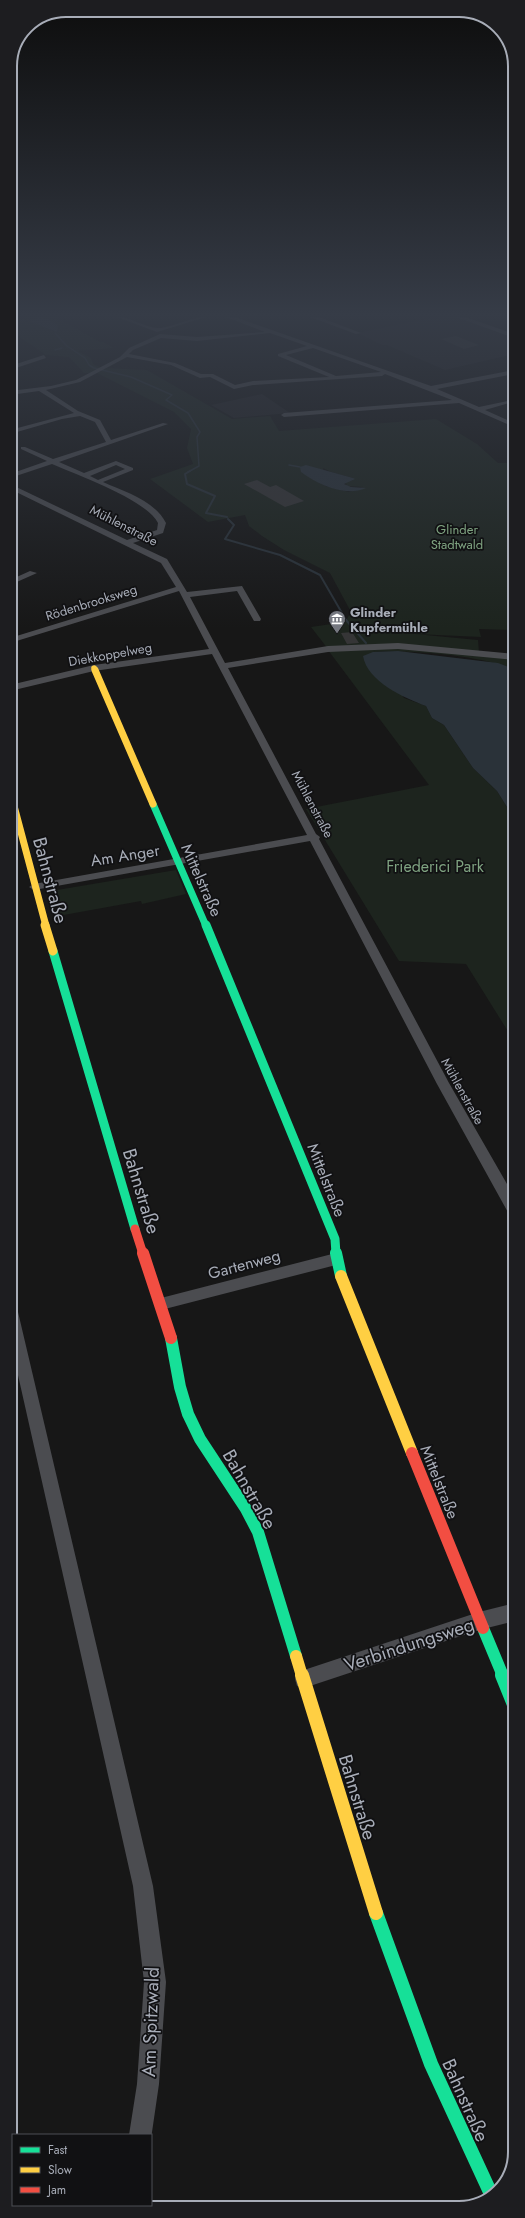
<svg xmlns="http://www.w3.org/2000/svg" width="525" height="2218" viewBox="0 0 525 2218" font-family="Jost,sans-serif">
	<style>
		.built { fill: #212123 }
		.green { fill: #1d241e; fill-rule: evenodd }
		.water { fill: #2a3239 }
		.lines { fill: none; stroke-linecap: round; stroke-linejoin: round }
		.stream-far1 { stroke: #2a3239; stroke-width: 1.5 }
		.stream { stroke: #2a3239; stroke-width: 2 }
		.building { fill: #353536 }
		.street { fill: #4b4c50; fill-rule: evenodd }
		.fast-far3 { stroke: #16e098; stroke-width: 7 }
		.fast-far2 { stroke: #16e098; stroke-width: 9 }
		.fast-far1 { stroke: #16e098; stroke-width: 12 }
		.fast { stroke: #16e098; stroke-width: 14 }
		.slow-far4 { stroke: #ffcf43; stroke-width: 5.5 }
		.slow-far3 { stroke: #ffcf43; stroke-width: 7 }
		.slow-far2 { stroke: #ffcf43; stroke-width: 9 }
		.slow-far1 { stroke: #ffcf43; stroke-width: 12 }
		.slow { stroke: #ffcf43; stroke-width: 14 }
		.jam-far1 { stroke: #f24e42; stroke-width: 9 }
		.jam { stroke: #f24e42; stroke-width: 12 }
		.labels { text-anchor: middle; stroke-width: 3.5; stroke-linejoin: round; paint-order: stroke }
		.far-street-label { font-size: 13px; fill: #a8adb8; stroke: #111113 }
		.far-park-label { font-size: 13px; fill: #7fa381; stroke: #111113 }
		.far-poi-label { font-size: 13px; font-weight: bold; fill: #a8adb8; stroke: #111113; text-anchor: start }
		.street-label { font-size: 16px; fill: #a8adb8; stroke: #111113 }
		.park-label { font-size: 16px; fill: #7fa381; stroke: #111113 }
		.near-street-label { font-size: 19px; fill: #a8adb8; stroke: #111113 }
		.rim { fill: none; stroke: #a8adb8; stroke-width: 2 }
	</style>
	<rect width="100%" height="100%" fill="#171717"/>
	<path class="built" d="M458 317 514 336V354L445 370 387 345H382L358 333 430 318Z
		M262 394 290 413 234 418 211 405Z"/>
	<path class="green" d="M26 317H56L100 342H103L114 348 78 351 91 358 93 364 102 368 93 373H84L69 357 46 355 18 336 10 334V330L14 329 10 327V320Z
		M107 368 147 370 232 419 270 416 279 431 436 419 477 444 498 463H514V630L479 629 481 637 415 634 478 640 479 652 398 646 328 649 311 627 345 622 351 612 330 573 284 550 262 536 249 526 245 515 208 522 150 479 193 464 187 448 191 429 174 412 97 373ZM323 468 331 472 353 478 352 480 345 482 347 486 363 487 349 492 325 486Z
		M399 647 514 658V669C475 655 415 650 373 652L404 698 426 706 432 718 444 725 473 768 497 791 512 815 509 818 514 843V1041L466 964 399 961 306 809 429 785 328 650Z
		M176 870 186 894 142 904 141 901 58 916 51 891Z"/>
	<path class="water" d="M38 317 48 319 58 325 57 332 29 321Z
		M306 465 353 478 355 479 344 484 351 487 366 488C345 497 319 485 301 472L300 467Z
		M398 651 498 663 514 669V843L509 818 512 815 497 791 473 768 444 725 432 718 426 706C404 698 367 681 363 656L373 652Z"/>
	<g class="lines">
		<path class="stream-far1" d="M55 333 67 346 85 358 89 365 94 368 131 377 172 395 166 400 188 413 200 432 197 437 199 466 188 472
			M55 350 62 348
			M289 465 300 467"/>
		<path class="stream" d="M190 471 185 474 187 484 215 496 206 513 227 517
			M228 519 234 525 225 539 280 555 320 575 346 620 366 643"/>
	</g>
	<path class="building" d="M456 336 479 345 464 349 441 339Z
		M257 480 270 487 276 485 304 501 285 507 244 484Z
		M352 632 359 643 347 644 341 633Z"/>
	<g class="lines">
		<path class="street" d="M117 317C132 317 143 327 157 328 169 329 190 317 206 317L157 332Z
			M226 317H235L431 386 514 370V374L437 389 479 407 513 400V402L485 410 514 423V427L459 403 284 417 281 415 284 413 452 400 385 374 382 376 253 385 234 389 210 377 200 378 171 365 127 357 80 382 46 390 78 411 100 420 111 440 163 423 168 424 59 462 84 473 116 461 133 468V470L103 482C125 492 154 500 166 523L163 533 133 543 167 559 187 592 242 586 261 619 260 621H254L237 591 190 597 225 663 328 646 398 643 514 654V660L398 649 328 652 228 668 316 834 320 837 319 839 449 1083 515 1198V1218L510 1216 437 1084 310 841 34 890 29 887 34 884 307 835 212 654 94 671 10 691V685L94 665 209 649 179 591 10 643V638L176 587 161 563 10 489V484L127 540 157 530 158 523C147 500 77 475 52 464L10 478V474L47 461 21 449V447H25L53 459 106 442 95 422 80 416 62 419 10 434V430L74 413 39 391 10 395V391L51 386 76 380 120 357 129 348 160 334 197 337 265 332ZM270 333 307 346 278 354V356L329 377 253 381 235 385 213 374H201L175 363 129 354 133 350 161 338 197 341ZM313 348 381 372 336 376 286 355ZM116 465 125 469 98 480 90 476Z
			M310 317H319L361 333 356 334Z
			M456 317H465L514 334V338Z
			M44 355 46 358 10 370V366Z
			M30 571 37 573 10 585V580Z
			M336 1253 341 1255 343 1259 341 1263 336 1265 161 1310 156 1309 154 1304 156 1299 161 1298Z
			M11 1305 16 1307 18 1312 153 1886 166 1982 159 2084 151 2139V2135H129L137 2084 144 1982 133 1886 11 1344Z
			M515 1603V1621L479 1630 304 1688 297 1686 295 1679 297 1672 304 1670 479 1612Z
			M119 2205H143L142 2208H118Z"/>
		<path class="fast-far3" d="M153 804 206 926"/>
		<path class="fast-far2" d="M206 925 335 1239 336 1254
			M53 951 135 1229"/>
		<path class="fast-far1" d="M336 1253 341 1276
			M171 1338 180 1387 188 1414 200 1439 246 1509 258 1532 296 1656
			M483 1628 503 1676"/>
		<path class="fast" d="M502 1675 515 1707
			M376 1913 431 2064 491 2194"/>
		<path class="slow-far4" d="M94 668 95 671"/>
		<path class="slow-far3" d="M95 670 153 804
			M10 791 46 926"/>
		<path class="slow-far2" d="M45 925 53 951"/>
		<path class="slow-far1" d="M341 1276 412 1453
			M296 1656 302 1676"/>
		<path class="slow" d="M302 1675 376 1913"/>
		<path class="jam-far1" d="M135 1229 143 1254"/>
		<path class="jam" d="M143 1253 171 1338
			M412 1453 483 1628"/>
	</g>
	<linearGradient id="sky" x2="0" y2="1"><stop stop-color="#0d0d0d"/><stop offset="0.5" stop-color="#363c47"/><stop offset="1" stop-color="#363c47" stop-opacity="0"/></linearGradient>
	<rect width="525" height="628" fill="url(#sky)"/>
	<defs>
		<symbol id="museum-pin" viewBox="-11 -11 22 30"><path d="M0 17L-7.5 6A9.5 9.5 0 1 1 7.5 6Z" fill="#757880" stroke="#111113"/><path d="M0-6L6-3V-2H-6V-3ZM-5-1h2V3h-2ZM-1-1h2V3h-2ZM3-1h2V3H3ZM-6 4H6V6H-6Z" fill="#fff"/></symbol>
	</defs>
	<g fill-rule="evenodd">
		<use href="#museum-pin" x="327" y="609" width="20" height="27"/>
	</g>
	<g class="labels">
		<g class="far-street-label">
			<text transform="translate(124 525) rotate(27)" y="5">Mühlenstraße</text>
			<text transform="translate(91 602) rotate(-17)" y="5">Rödenbrooksweg</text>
			<text transform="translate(110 654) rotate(-10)" y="5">Diekkoppelweg</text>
			<text transform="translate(313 804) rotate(62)" y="5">Mühlenstraße</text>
			<text transform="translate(463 1091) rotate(61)" y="5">Mühlenstraße</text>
		</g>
		<g class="far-park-label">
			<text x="457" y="534">Glinder<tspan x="457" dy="15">Stadtwald</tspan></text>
		</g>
		<g class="far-poi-label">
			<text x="350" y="617">Glinder<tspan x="350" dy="15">Kupfermühle</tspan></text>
		</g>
		<g class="street-label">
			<text transform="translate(125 855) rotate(-9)" y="6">Am Anger</text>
			<text transform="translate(202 880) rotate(66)" y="6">Mittelstraße</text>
			<text transform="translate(327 1180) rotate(68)" y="6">Mittelstraße</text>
			<text transform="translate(244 1264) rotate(-15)" y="6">Gartenweg</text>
			<text transform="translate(440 1482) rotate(68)" y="6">Mittelstraße</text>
		</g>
		<g class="park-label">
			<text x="435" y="872">Friederici Park</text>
		</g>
		<g class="near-street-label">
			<text transform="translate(51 880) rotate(75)" y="7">Bahnstraße</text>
			<text transform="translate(142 1191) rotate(73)" y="7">Bahnstraße</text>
			<text transform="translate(250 1489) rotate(60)" y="7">Bahnstraße</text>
			<text transform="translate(409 1644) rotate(-18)" y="7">Verbindungsweg</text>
			<text transform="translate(358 1797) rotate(73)" y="7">Bahnstraße</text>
			<text transform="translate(150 2022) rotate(-88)" y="7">Am Spitzwald</text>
			<text transform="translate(466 2100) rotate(66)" y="7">Bahnstraße</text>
		</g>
	</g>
	<path d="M0 0H525V2218H0ZM66 17H459A49 49 0 0 1 508 66V2152A49 49 0 0 1 459 2201H66A49 49 0 0 1 17 2152V66A49 49 0 0 1 66 17Z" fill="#1d1d20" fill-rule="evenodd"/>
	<path class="rim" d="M66 17H459A49 49 0 0 1 508 66V2152A49 49 0 0 1 459 2201H66A49 49 0 0 1 17 2152V66A49 49 0 0 1 66 17Z"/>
	<rect x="12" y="2134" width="140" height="72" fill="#111113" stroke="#4d4f55"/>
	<rect x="20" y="2147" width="20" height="6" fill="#16e098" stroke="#4d4f55"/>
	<text x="48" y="2154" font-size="12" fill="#a8adb8">Fast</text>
	<rect x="20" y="2167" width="20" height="6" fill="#ffcf43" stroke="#4d4f55"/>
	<text x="48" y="2174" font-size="12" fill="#a8adb8">Slow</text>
	<rect x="20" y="2187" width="20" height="6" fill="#f24e42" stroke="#4d4f55"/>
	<text x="48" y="2194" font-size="12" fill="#a8adb8">Jam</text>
</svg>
